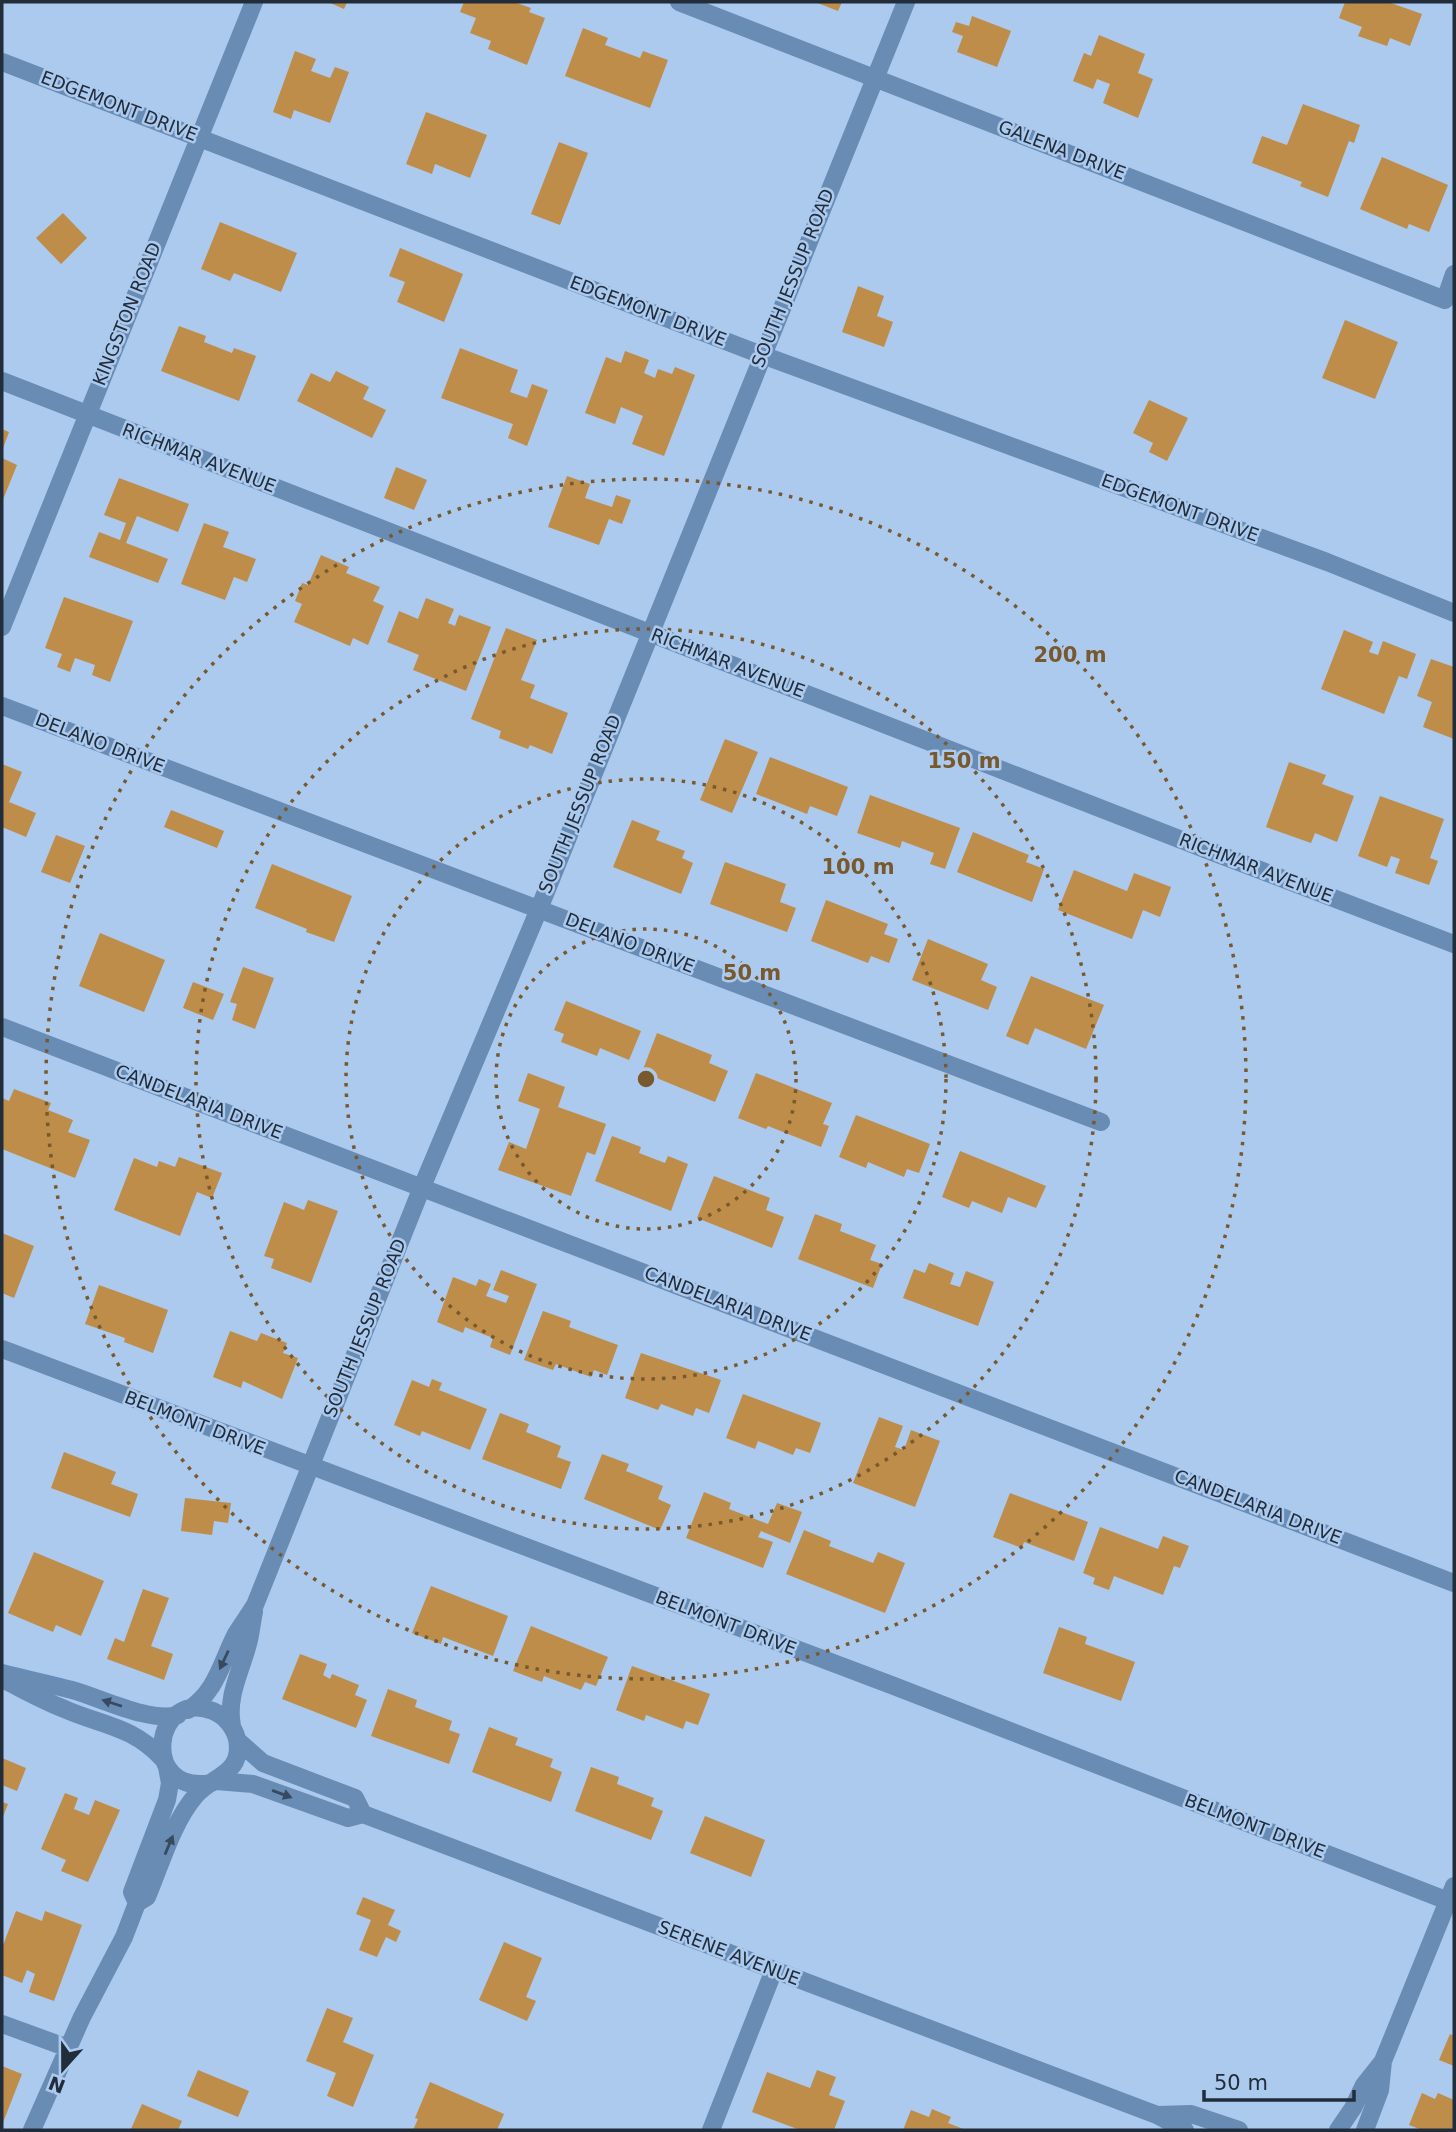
<svg xmlns="http://www.w3.org/2000/svg" width="1456" height="2132" viewBox="0 0 1456 2132" font-family="'DejaVu Sans',sans-serif">
	<style>
		.building { fill: #be8d4a }
		.lines { fill: none; stroke-linecap: round; stroke-linejoin: round }
		.minor { stroke: #698cb5; stroke-width: 18 }
		.oneway { fill: #374a60 }
		.ring { fill: none; stroke: #78592e; stroke-width: 3.5; stroke-dasharray: 3.5 7 }
		.labels { text-anchor: middle; stroke-width: 5; stroke-linejoin: round; paint-order: stroke }
		.street-label { font-size: 18px; fill: #212d3b; stroke: #acc9ee }
		.centre { fill: #78592e; stroke: #acc9ee; stroke-width: 3.5 }
		.ring-label { font-size: 21px; text-anchor: middle; font-weight: bold; fill: #78592e; stroke: #acc9ee; stroke-width: 5; stroke-linejoin: round; paint-order: stroke }
	</style>
	<rect width="100%" height="100%" fill="#acc9ee"/>
	<path class="building" d="M328 2H347L344 9Z
		M464 2H514L531 8 529 12 545 18 527 65 488 49 491 41 470 33 476 18 460 12Z
		M815 2H842L838 11Z
		M1345 2H1388L1422 14 1410 46 1390 38 1387 46 1358 36 1362 27 1339 18Z
		M972 16 1011 31 997 67 957 52 963 36 952 32 956 22 969 26Z
		M583 28 608 38 605 45 640 58 643 51 668 60 650 108 565 76Z
		M1099 35 1145 54 1138 73 1153 79 1138 118 1103 103 1110 84 1097 79 1093 89 1073 81 1084 53 1091 56Z
		M295 51 316 59 311 71 330 78 335 67 349 72 330 123 294 110 291 119 273 112Z
		M1303 104 1360 125 1354 143 1349 141 1328 197 1300 186 1302 182 1252 163 1262 136 1287 145Z
		M426 112 487 135 470 178 435 164 432 174 406 164Z
		M559 142 588 153 560 225 531 214Z
		M1382 157 1448 185 1429 232 1409 224 1407 229 1360 209Z
		M63 213 87 238 61 264 36 238Z
		M220 222 297 253 281 292 234 273 230 281 201 269Z
		M400 248 463 274 444 322 397 302 405 282 389 276Z
		M858 286 884 296 877 316 893 322 884 347 842 332Z
		M1345 320 1398 342 1375 399 1322 378Z
		M179 326 206 336 204 342 232 353 234 348 256 356 239 401 161 371Z
		M460 348 518 370 510 392 527 398 532 384 548 390 527 446 508 438 513 424 441 398Z
		M625 351 649 360 644 373 655 378 658 369 672 374 675 367 695 375 664 456 632 444 643 416 621 407 615 424 585 413 606 357 621 363Z
		M336 371 369 387 363 399 386 410 372 438 297 401 311 373 330 382Z
		M1149 400 1188 418 1167 461 1149 452 1153 443 1133 433Z
		M2 429 9 432 2 451Z
		M2 458 17 465 2 502Z
		M396 467 427 480 414 510 384 498Z
		M567 476 590 484 585 498 612 507 616 495 631 500 622 524 609 519 599 545 548 527Z
		M119 478 189 504 178 532 137 516 126 543 168 559 158 583 89 557 99 532 120 540 126 523 104 515Z
		M204 523 229 532 223 547 256 559 247 582 234 577 225 600 181 584Z
		M321 555 349 567 346 573 380 587 373 601 384 606 368 645 353 638 350 646 294 622 302 604 295 601 302 583 308 585Z
		M64 597 133 621 110 682 92 675 95 665 75 658 70 672 57 667 62 654 45 648Z
		M426 598 454 609 448 623 455 626 459 615 491 627 466 691 413 670 419 655 387 642 399 611 418 619Z
		M506 628 537 640 521 680 535 685 530 698 568 713 552 754 530 745 528 749 499 738 501 731 471 719Z
		M1344 630 1373 642 1369 652 1378 655 1383 641 1416 654 1407 679 1399 676 1384 714 1321 689Z
		M1431 659 1454 667V739L1423 727 1432 702 1417 696Z
		M725 739 758 752 732 813 700 800Z
		M770 757 848 787 837 816 810 806 807 814 756 794Z
		M1289 762 1326 775 1322 784 1354 796 1337 842 1315 833 1311 843 1266 827Z
		M2 764 22 772 9 802 36 813 26 837 2 827Z
		M870 795 960 828 945 869 930 864 934 853 902 841 900 848 857 833Z
		M1380 796 1444 819 1430 858 1438 861 1429 885 1395 873 1400 859 1391 856 1387 867 1358 856Z
		M171 810 224 831 217 848 164 827Z
		M632 820 660 831 656 840 685 851 682 858 693 863 681 894 613 867Z
		M973 832 1029 855 1026 862 1044 869 1032 902 957 872Z
		M56 835 85 846 70 883 41 872Z
		M725 862 786 884 780 902 796 908 787 932 710 904Z
		M272 864 352 896 334 942 306 932 307 929 255 908Z
		M1074 870 1127 891 1134 873 1171 887 1160 917 1143 910 1132 939 1058 910Z
		M826 900 888 924 884 934 898 939 889 963 871 956 868 963 811 941Z
		M100 933 165 960 144 1012 79 986Z
		M928 939 988 964 981 980 997 987 988 1010 912 980Z
		M243 967 274 978 255 1029 232 1020 237 1004 230 1002Z
		M1031 976 1104 1005 1086 1049 1035 1028 1028 1045 1006 1036Z
		M193 982 224 994 213 1020 183 1008Z
		M566 1001 641 1031 629 1060 600 1048 597 1056 561 1042 564 1034 554 1030Z
		M657 1033 712 1055 709 1063 728 1071 715 1102 642 1072Z
		M528 1073 565 1087 558 1107 606 1124 595 1155 587 1152 571 1196 498 1170 509 1142 526 1149 540 1109 518 1101Z
		M756 1073 832 1103 823 1124 829 1126 821 1147 768 1126 766 1129 738 1118Z
		M14 1089 51 1103 48 1110 73 1120 68 1132 90 1140 75 1178 2 1149V1098L9 1101Z
		M856 1115 930 1144 919 1173 907 1169 904 1177 868 1162 866 1168 839 1157Z
		M612 1136 641 1147 639 1153 665 1163 668 1156 688 1164 671 1211 595 1181Z
		M960 1151 1046 1186 1036 1208 1008 1197 1002 1213 972 1201 969 1208 942 1197Z
		M179 1157 222 1173 212 1198 197 1192 180 1236 114 1210 134 1158 157 1167 159 1161 175 1167Z
		M714 1176 770 1198 766 1210 784 1217 772 1248 697 1218Z
		M308 1200 338 1211 311 1283 271 1268 274 1259 264 1256 284 1202 304 1210Z
		M815 1214 842 1224 840 1231 876 1245 870 1260 882 1264 873 1288 798 1259Z
		M2 1233 34 1246 14 1298 2 1293Z
		M929 1263 954 1273 950 1284 960 1287 966 1271 994 1282 978 1326 903 1298 914 1269 925 1273Z
		M501 1270 537 1284 510 1355 490 1347 493 1338 465 1327 463 1333 437 1322 453 1277 476 1286 479 1279 491 1284 486 1296 506 1303 509 1296 493 1290Z
		M99 1285 168 1310 153 1353 124 1342 125 1338 85 1324Z
		M543 1311 571 1321 569 1327 618 1345 607 1375 594 1370 591 1377 556 1364 553 1370 524 1360Z
		M230 1331 257 1341 261 1333 287 1343 283 1353 298 1358 282 1399 243 1381 241 1388 213 1377Z
		M641 1353 721 1380 709 1413 696 1408 693 1416 661 1404 658 1410 625 1398Z
		M432 1379 442 1383 439 1390 487 1409 470 1450 422 1431 420 1436 394 1425 412 1380 429 1387Z
		M743 1394 821 1423 810 1453 796 1448 793 1455 758 1441 755 1449 726 1438Z
		M500 1413 529 1424 526 1432 561 1446 557 1457 571 1462 561 1489 482 1459Z
		M879 1417 903 1426 895 1447 904 1450 911 1430 940 1441 915 1507 853 1483Z
		M64 1452 116 1472 111 1484 138 1494 130 1517 51 1488Z
		M602 1454 629 1464 626 1471 663 1486 658 1499 671 1505 660 1530 584 1499Z
		M704 1492 731 1503 729 1509 768 1524 777 1503 802 1512 790 1543 761 1531 758 1537 773 1542 763 1568 686 1538Z
		M1010 1493 1088 1522 1074 1561 1024 1542 1022 1548 993 1537Z
		M185 1498 231 1503 228 1523 214 1521 212 1535 181 1531Z
		M1100 1527 1158 1549 1163 1536 1189 1546 1180 1568 1174 1566 1163 1595 1114 1576 1109 1590 1093 1584 1095 1578 1083 1573Z
		M804 1530 831 1541 829 1546 873 1563 878 1552 905 1563 885 1613 786 1574Z
		M34 1552 104 1581 81 1636 56 1625 53 1632 8 1613Z
		M431 1586 508 1616 493 1656 443 1637 441 1644 412 1633Z
		M143 1589 169 1598 151 1646 173 1654 164 1680 107 1659 115 1638 124 1642Z
		M531 1626 608 1657 596 1686 585 1682 581 1690 544 1676 542 1682 513 1671Z
		M1059 1627 1087 1637 1085 1644 1135 1662 1121 1701 1043 1673Z
		M300 1654 327 1664 323 1675 330 1679 332 1674 359 1685 355 1695 367 1700 356 1728 282 1699Z
		M632 1666 710 1694 698 1725 686 1721 683 1729 646 1715 644 1721 616 1710Z
		M388 1689 417 1700 415 1707 452 1721 449 1730 460 1734 449 1764 371 1736Z
		M489 1727 518 1738 515 1745 553 1759 550 1767 562 1772 551 1802 472 1772Z
		M2 1758 26 1768 17 1791 2 1785Z
		M591 1767 619 1777 617 1784 654 1798 651 1806 663 1811 651 1840 575 1811Z
		M65 1793 78 1798 74 1809 89 1815 95 1800 120 1810 88 1882 61 1871 66 1860 41 1849Z
		M2 1802 8 1804 2 1819Z
		M705 1816 765 1840 751 1877 690 1853Z
		M363 1897 395 1910 388 1925 401 1931 396 1942 386 1937 377 1957 359 1950 371 1920 356 1914Z
		M16 1911 42 1921 45 1911 82 1925 54 2001 29 1992 35 1974 27 1970 22 1983 2 1975V1948Z
		M504 1942 542 1958 526 1997 536 2001 527 2021 479 2000Z
		M327 2008 353 2018 343 2042 374 2055 353 2107 327 2096 336 2073 306 2061Z
		M1450 2034 1454 2036V2066L1439 2060Z
		M2 2066 22 2074 2 2125Z
		M198 2070 249 2091 238 2117 187 2096Z
		M817 2070 836 2077 829 2095 845 2101 834 2130H800L752 2112 767 2072 810 2088Z
		M430 2082 504 2114 497 2130H413L418 2119 415 2118Z
		M1422 2093 1435 2099 1438 2093 1454 2100V2130H1422L1409 2125Z
		M142 2104 182 2121 178 2130 131 2129Z
		M932 2109 951 2117 948 2123 966 2130H903L911 2110 929 2117Z"/>
	<g class="lines">
		<path class="minor" d="M679 2 1445 300 1454 274
			M2 62 762 355 1327 562 1454 613
			M2 381 1210 851 1454 944
			M2 627 254 2
			M2 706 1101 1122
			M2 1027 1454 1583
			M2 1349 894 1686 1448 1901
			M2 1673C25 1679 49 1684 72 1690 101 1698 150 1723 178 1715
			M8 1682C26 1691 44 1701 62 1708 102 1726 131 1725 163 1759
			M188 1710C217 1691 221 1663 236 1634 242 1624 249 1615 255 1605L422 1187 539 909 906 2
			M232 1726C226 1695 242 1670 249 1640 251 1631 252 1621 254 1612
			M237 1740 263 1763 355 1798 363 1814 1157 2115 1191 2114 1239 2130
			M216 1781 253 1784 348 1818 363 1814
			M137 1903 132 1892 167 1800 170 1783 167 1767
			M2 2024 68 2048
			M1157 2115 1185 2130
			M32 2130 82 2017 124 1937 137 1903 147 1897C161 1864 172 1823 196 1795 212 1776 244 1774 237 1739 234 1727 225 1716 213 1711 153 1687 139 1796 211 1783
			M711 2130 774 1970
			M1338 2130 1353 2108 1364 2085 1383 2061
			M1365 2130 1380 2090 1383 2061 1454 1886"/>
	</g>
	<defs><path id="oneway-solid" d="M-6-.8H1V-3.2L6.5 0L1 3.2V.8H-6Z" transform="scale(1.75)"/></defs>
	<g class="oneway">
		<use href="#oneway-solid" transform="translate(224 1660) rotate(115)"/>
		<use href="#oneway-solid" transform="translate(112 1703) rotate(-162)"/>
		<use href="#oneway-solid" transform="translate(282 1794) rotate(20)"/>
		<use href="#oneway-solid" transform="translate(169 1845) rotate(-67)"/>
	</g>
	<g class="ring">
		<circle cx="646" cy="1079" r="150"/>
		<circle cx="646" cy="1079" r="300"/>
		<circle cx="646" cy="1079" r="450"/>
		<circle cx="646" cy="1079" r="600"/>
	</g>
	<g class="labels">
		<g class="street-label">
			<text transform="translate(119 106) rotate(21)" y="6">EDGEMONT DRIVE</text>
			<text transform="translate(1062 150) rotate(21)" y="6">GALENA DRIVE</text>
			<text transform="translate(793 278) rotate(-68)" y="6">SOUTH JESSUP ROAD</text>
			<text transform="translate(648 311) rotate(21)" y="6">EDGEMONT DRIVE</text>
			<text transform="translate(127 314) rotate(-68)" y="6">KINGSTON ROAD</text>
			<text transform="translate(199 458) rotate(21)" y="6">RICHMAR AVENUE</text>
			<text transform="translate(1180 508) rotate(20)" y="6">EDGEMONT DRIVE</text>
			<text transform="translate(728 663) rotate(21)" y="6">RICHMAR AVENUE</text>
			<text transform="translate(100 743) rotate(21)" y="6">DELANO DRIVE</text>
			<text transform="translate(580 804) rotate(-68)" y="6">SOUTH JESSUP ROAD</text>
			<text transform="translate(1256 868) rotate(21)" y="6">RICHMAR AVENUE</text>
			<text transform="translate(630 943) rotate(21)" y="6">DELANO DRIVE</text>
			<text transform="translate(199 1102) rotate(21)" y="6">CANDELARIA DRIVE</text>
			<text transform="translate(728 1304) rotate(21)" y="6">CANDELARIA DRIVE</text>
			<text transform="translate(365 1328) rotate(-68)" y="6">SOUTH JESSUP ROAD</text>
			<text transform="translate(195 1423) rotate(21)" y="6">BELMONT DRIVE</text>
			<text transform="translate(1258 1507) rotate(21)" y="6">CANDELARIA DRIVE</text>
			<text transform="translate(726 1623) rotate(21)" y="6">BELMONT DRIVE</text>
			<text transform="translate(1255 1826) rotate(21)" y="6">BELMONT DRIVE</text>
			<text transform="translate(729 1953) rotate(21)" y="6">SERENE AVENUE</text>
		</g>
	</g>
	<circle cx="646" cy="1079" r="10" class="centre"/>
	<g class="ring-label">
		<text x="1070" y="662">200 m</text>
		<text x="964" y="768">150 m</text>
		<text x="858" y="874">100 m</text>
		<text x="752" y="980">50 m</text>
	</g>
	<rect width="1456" height="2132" fill="none" stroke="#212d3b" stroke-width="7"/>
	<g transform="translate(63 2069) rotate(201)" stroke="#acc9ee" stroke-width="5" paint-order="stroke">
	<path d="M0-5L12 26L0 18L-12 26Z" fill="#212d3b"/>
	<text y="-10" font-size="19" font-weight="bold" text-anchor="middle" fill="#212d3b">N</text>
	</g>
	<path d="M1204 2090v10h150v-10" fill="none" stroke="#212d3b" stroke-width="3.5"/>
	<text x="1214" y="2090" font-size="21" fill="#212d3b" stroke="#acc9ee" stroke-width="5" paint-order="stroke">50 m</text>
</svg>
